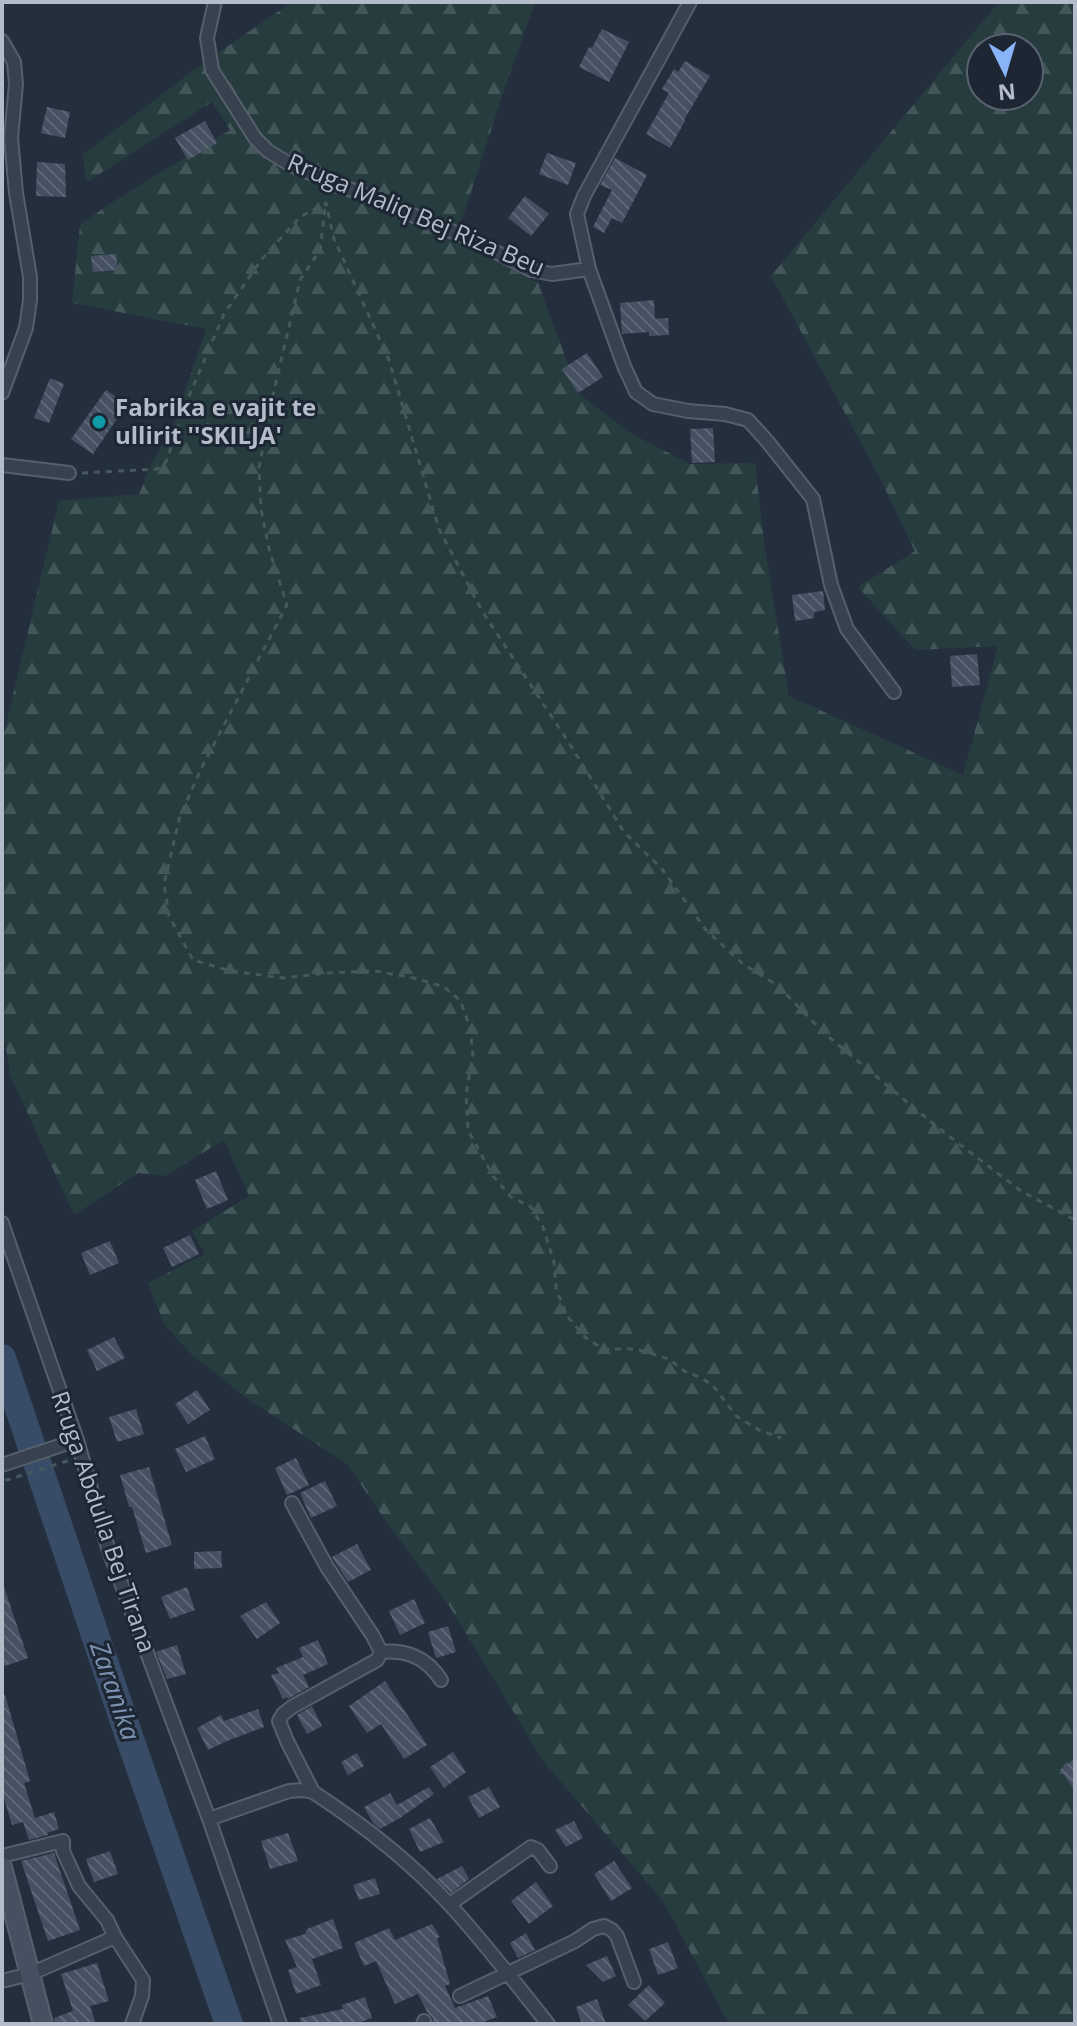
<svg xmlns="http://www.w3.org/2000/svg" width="1077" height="2026" viewBox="0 0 1077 2026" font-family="'Open Sans',sans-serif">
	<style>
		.forest { fill: url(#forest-firs); fill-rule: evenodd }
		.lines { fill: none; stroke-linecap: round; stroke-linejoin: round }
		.river { stroke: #394c67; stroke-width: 28 }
		.building { fill: url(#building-back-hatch) }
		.street-casing { stroke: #565f6c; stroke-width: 16 }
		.secondary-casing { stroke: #565f6c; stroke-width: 22 }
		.path { stroke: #44595c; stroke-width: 3; stroke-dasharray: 6 6; stroke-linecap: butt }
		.street { stroke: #38414e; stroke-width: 12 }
		.secondary { stroke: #465061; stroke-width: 18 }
		.culture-dot { fill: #0f9aa8; stroke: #1d2633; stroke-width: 3 }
		.labels { text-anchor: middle; stroke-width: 6; stroke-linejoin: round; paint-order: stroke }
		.street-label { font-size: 24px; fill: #b4bcc9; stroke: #1d2633 }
		.poi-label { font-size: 24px; font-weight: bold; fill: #b4bcc9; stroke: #1d2633; text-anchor: start }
		.water-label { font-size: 26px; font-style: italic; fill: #7c92b1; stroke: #1d2633 }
	</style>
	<defs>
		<pattern id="forest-firs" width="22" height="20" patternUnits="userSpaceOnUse" patternTransform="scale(2)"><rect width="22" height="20" fill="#263c3f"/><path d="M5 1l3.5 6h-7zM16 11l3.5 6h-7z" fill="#435659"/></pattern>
		<pattern id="building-back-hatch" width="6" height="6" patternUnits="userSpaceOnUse" patternTransform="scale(2)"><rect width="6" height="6" fill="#455162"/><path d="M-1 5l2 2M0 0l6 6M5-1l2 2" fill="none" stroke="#5d6877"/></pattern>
	</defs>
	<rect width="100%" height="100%" fill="#242f3e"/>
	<path class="forest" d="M292 2H535L502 96 455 241 538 283 579 394 632 434 690 464 755 463 764 542 789 696 963 775 998 646 915 650 858 587 915 551 880 478 771 276 999 2H1075V2024H729L663 1901 544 1762 448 1604 383 1517 347 1464 252 1402 192 1355 164 1324 148 1283 205 1254 192 1231 249 1196 224 1140 165 1176 138 1173 74 1215 10 1075 2 1020V741L59 501 139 494 151 465 174 424 206 329 72 303 80 225 108 205 230 130 212 102 87 182 82 155 202 64ZM981 48H1029V96H981Z"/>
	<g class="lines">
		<path class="river" d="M2 1358 130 1739 229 2024"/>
	</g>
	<path class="building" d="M602 29 629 42 609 82 579 67 589 47 592 48Z
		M685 61 710 76 684 120 685 121 670 148 646 134 669 93 662 89 674 69 678 72Z
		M47 107 70 112 65 138 41 133Z
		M205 121 217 143 188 160 175 138Z
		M547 153 576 163 568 185 539 174Z
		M615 158 647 175 622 223 612 218 604 233 593 227 612 190 600 185Z
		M37 162 65 164 66 197 36 196Z
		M525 196 549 214 531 236 508 218Z
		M116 254 118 270 93 272 91 256Z
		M654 300 655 319 668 318 669 335 649 336V332L622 334 620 303Z
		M587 353 603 377 578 393 562 369Z
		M50 378 64 384 49 423 34 418Z
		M106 390 127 404 93 454 71 439Z
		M713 428 715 462 692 463 690 429Z
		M823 591 825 610 814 612V618L795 621 792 595Z
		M977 654 980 685 952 687 950 656Z
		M216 1171 228 1200 207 1209 195 1180Z
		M190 1235 199 1254 172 1267 163 1248Z
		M110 1241 119 1263 90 1275 81 1253Z
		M114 1337 125 1358 97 1371 87 1350Z
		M197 1390 210 1410 188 1424 175 1404Z
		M136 1409 144 1434 117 1442 109 1417Z
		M205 1436 215 1459 186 1472 175 1449Z
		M296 1458 309 1485 287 1495 275 1468Z
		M149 1467 172 1545 146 1553 132 1507H129L120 1475Z
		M325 1481 337 1506 311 1518 300 1493Z
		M357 1544 371 1570 348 1582 332 1557Z
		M221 1551 222 1568 194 1569V1552Z
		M4 1587 28 1658 2 1667V1588Z
		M187 1587 195 1610 170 1619 161 1597Z
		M414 1599 425 1623 400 1635 389 1611Z
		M266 1602 280 1623 257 1639 240 1616Z
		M448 1626 456 1652 436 1658 428 1632Z
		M318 1640 328 1664 303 1675 309 1687 288 1699 287 1697 283 1699 271 1675 279 1673 276 1668 303 1657 299 1648Z
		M177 1645 186 1674 167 1679 156 1652Z
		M385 1681 427 1745 404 1759 381 1724 367 1733 349 1706Z
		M2 1695H5L30 1781 24 1783 35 1818 54 1812 59 1829 47 1833 48 1835 29 1840 23 1822 12 1825 2 1792Z
		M312 1706 322 1726 307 1734 297 1715Z
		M258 1709 264 1727 227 1741 208 1750 197 1728 221 1715 224 1721Z
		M453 1752 466 1772 444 1788 430 1767Z
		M357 1753 364 1766 348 1775 341 1762Z
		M1075 1758V1790L1060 1770Z
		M429 1787 434 1794 400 1818 380 1829 373 1823 364 1807 390 1793 397 1805Z
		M489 1787 500 1807 479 1818 468 1797Z
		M430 1818 444 1842 420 1852 409 1829Z
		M574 1821 583 1838 566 1847 555 1830Z
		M288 1833 298 1861 270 1869 261 1841Z
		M110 1851 118 1874 94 1882 86 1859Z
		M54 1853 80 1930 48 1941 21 1861Z
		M614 1861 632 1888 611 1901 594 1874Z
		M462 1866 469 1879 451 1893 437 1879Z
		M375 1878 380 1894 359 1900 353 1885Z
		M536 1882 553 1906 529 1924 511 1901Z
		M333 1919 343 1948 312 1959 321 1985 296 1994 288 1970 297 1967 285 1940 305 1934 307 1929Z
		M432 1924 440 1937 437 1938 450 1984 445 1986 455 2008 488 1996 497 2017 478 2024H432L433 2018 427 2012 418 1994 395 2004 376 1961 364 1966 354 1943 389 1928 395 1940Z
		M526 1933 535 1950 518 1958 510 1943Z
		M668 1942 678 1968 658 1975 649 1949Z
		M607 1956 616 1976 603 1982 586 1965Z
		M97 1963 109 2001 90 2006 96 2024H55L54 2018 73 2011 61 1974Z
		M649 1985 665 2003 645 2021 628 2005Z
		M365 1997 372 2018 355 2024H301L300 2018 343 2009 342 2005Z
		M597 1999 606 2024H582L576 2007Z"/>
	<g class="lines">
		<defs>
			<path id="street" d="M215 2 207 38 212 70 255 138 268 151 291 165 468 238 531 270 552 274 589 269
				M690 2 584 196 577 214 589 269 624 366 636 392 653 404 688 411 725 414 748 420 767 441 813 499 831 585 847 629 894 692
				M2 41 14 62 16 84 11 138 16 193 30 277V300L26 328 2 393
				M2 465 69 473
				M2 1223 77 1440 108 1548 209 1819 280 2024
				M2 1465 77 1440
				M292 1503 327 1567 373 1636 381 1652 377 1660 292 1707 283 1714 279 1721 287 1741 313 1792
				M381 1652C406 1649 427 1658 441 1680
				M209 1819 289 1791 303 1790 313 1792C362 1824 411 1862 450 1905 485 1943 516 1984 548 2024
				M2 1856 63 1841V1851L79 1886 107 1920 115 1937 143 1980 142 1996 132 2024
				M450 1904 531 1847 538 1850 550 1866
				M2 1981 30 1974 115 1937
				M460 1996 575 1941 593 1929 604 1926 612 1930 617 1936 634 1982
				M423 2024 424 2021"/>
			<path id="secondary" d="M2 1867 43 2024"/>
		</defs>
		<use href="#street" class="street-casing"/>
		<use href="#secondary" class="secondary-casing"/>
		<path class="path" d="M325 209 320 250 300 280 271 403 259 468 261 509 269 549 287 605 202 767 180 816 164 884 169 916 193 960 231 971 284 978 325 973 375 971 414 978 444 987 460 1000 470 1027 473 1055 466 1094 468 1130 493 1176 511 1197 531 1207 543 1227 554 1262 556 1288 567 1316 586 1338 603 1349H636L669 1359 684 1371 702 1378 715 1388 736 1416 759 1430 781 1438
			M82 473 157 469 166 462 186 403 224 314 261 260 300 217 326 203 334 239 389 360 439 529 482 611 571 746 624 832 662 869 706 930 743 964 777 985 824 1033 937 1127 1021 1191 1075 1220
			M5 1479 7 1480 70 1460"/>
		<use href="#street" class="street"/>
		<use href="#secondary" class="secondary"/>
	</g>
	<circle class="culture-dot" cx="99" cy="422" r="8"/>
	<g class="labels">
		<g class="street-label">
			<text transform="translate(416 215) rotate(23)" y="8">Rruga Maliq Bej Riza Beu</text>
			<text transform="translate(103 1522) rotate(71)" y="8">Rruga Abdulla Bej Tirana</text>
		</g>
		<g class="poi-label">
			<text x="115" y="416">Fabrika e vajit te<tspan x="115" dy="28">ullirit ''SKILJA'</tspan></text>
		</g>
		<g class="water-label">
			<text transform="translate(115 1691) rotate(71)" y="9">Zaranika</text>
		</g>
	</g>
	<rect width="1077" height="2026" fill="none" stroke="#b4bcc9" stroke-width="8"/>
	<g transform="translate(1005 72) rotate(175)"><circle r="38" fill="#1d2633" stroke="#59626f" stroke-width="2"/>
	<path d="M0-6L14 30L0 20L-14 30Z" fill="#8ab4f8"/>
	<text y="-12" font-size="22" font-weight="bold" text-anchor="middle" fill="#b4bcc9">N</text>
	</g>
</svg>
